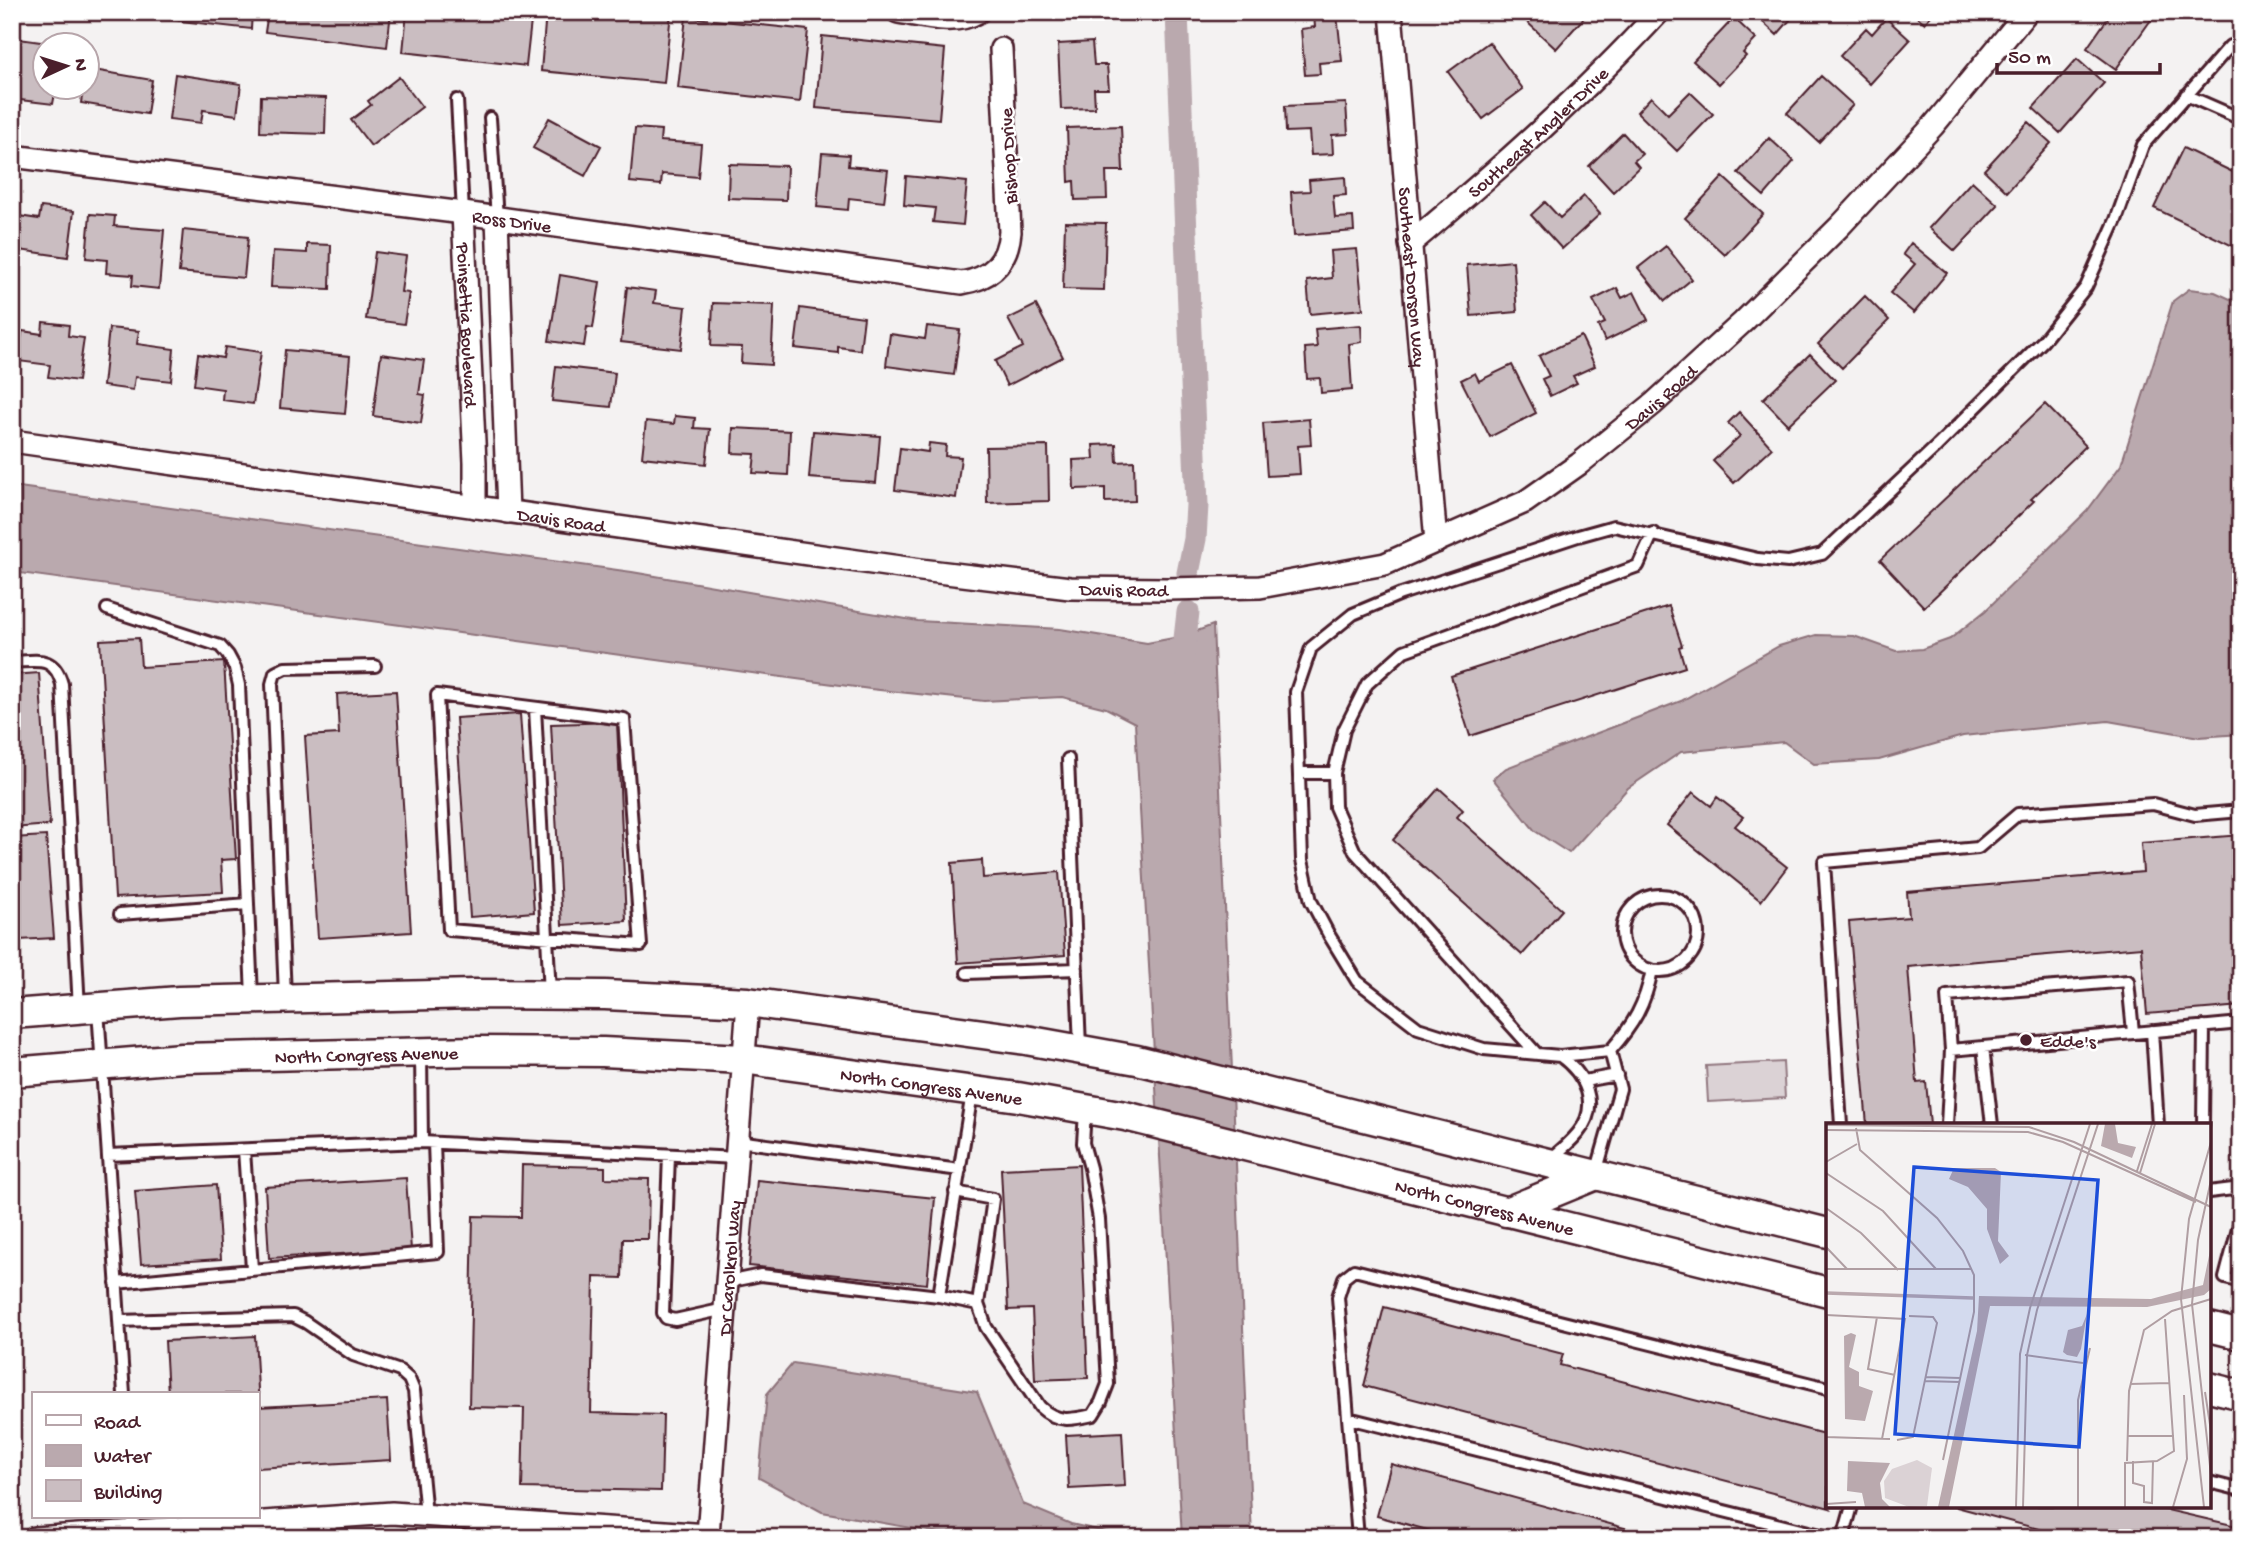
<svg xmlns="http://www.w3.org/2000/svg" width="2253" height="1550" viewBox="0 0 2253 1550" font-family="'Gochi Hand',sans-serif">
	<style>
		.green { fill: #dbd2d5; stroke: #927880; stroke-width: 2 }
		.water { fill: #baa9ae; stroke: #8d727a; stroke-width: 2 }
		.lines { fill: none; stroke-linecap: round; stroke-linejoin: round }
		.canal { stroke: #baa9ae; stroke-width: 23 }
		.building { fill: #cabdc1; stroke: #4a1f2b; stroke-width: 2 }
		.service-casing { stroke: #4a1f2b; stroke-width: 16 }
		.minor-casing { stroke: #4a1f2b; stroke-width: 26 }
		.secondary-casing { stroke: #4a1f2b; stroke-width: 33 }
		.service { stroke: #fff; stroke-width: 10 }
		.minor { stroke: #fff; stroke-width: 21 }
		.secondary { stroke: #fff; stroke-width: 28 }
		.poi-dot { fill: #4a1f2b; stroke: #fff; stroke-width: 2.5 }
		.labels { text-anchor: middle; stroke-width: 5; stroke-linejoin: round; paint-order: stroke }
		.street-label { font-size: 19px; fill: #4a1f2b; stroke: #fff }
		.poi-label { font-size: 19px; fill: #4a1f2b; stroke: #fff; text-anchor: start }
		.inset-river { fill: none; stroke: #baa9ae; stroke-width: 3.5 }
		.inset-road { fill: none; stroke: #b09ea2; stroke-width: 2 }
		.view { fill: #1d4ed8; fill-opacity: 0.15; stroke: #1d4ed8; stroke-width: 3.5 }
		.inset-edge { fill: none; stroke: #4a1f2b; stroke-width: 3.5 }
	</style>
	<rect width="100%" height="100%" fill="#f4f2f2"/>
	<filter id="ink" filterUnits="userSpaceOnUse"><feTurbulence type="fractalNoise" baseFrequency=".0143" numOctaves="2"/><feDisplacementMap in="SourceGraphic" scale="14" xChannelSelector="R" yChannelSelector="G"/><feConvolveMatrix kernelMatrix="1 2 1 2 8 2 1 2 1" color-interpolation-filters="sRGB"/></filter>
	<g filter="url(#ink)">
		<path class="green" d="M1783 1062 1785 1098 1708 1102 1706 1066Z"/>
		<path class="water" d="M2189 289 2215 292 2241 304V734L2199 737 2108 721 1963 736 1879 760 1814 764 1784 742 1681 752 1628 788 1569 853 1535 831 1493 779 1506 768 1681 701 1779 646 1816 635 1854 636 1896 651 1922 649 1950 639 1985 611 2087 511 2121 465 2173 301Z
			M12 486 632 572 918 621 1060 629 1147 643 1184 636 1213 625 1252 1538H1182L1135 723 1106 708 1062 697 984 701 870 689 12 572Z
			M793 1363 977 1392 1023 1504 1071 1524 1119 1535 1118 1538H967L822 1512 759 1478 767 1394Z"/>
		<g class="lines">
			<path class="canal" d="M1177 12 1197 505 1195 539 1188 573
				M1182 665 1188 612"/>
		</g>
		<path class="building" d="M128 12H252L251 29 128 15Z
			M268 12H391L387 47 265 32Z
			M407 12H532L526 66 403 52Z
			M546 12H671L664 83 541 71Z
			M1537 12H1589L1556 49 1527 22Z
			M1752 12H1797L1777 35Z
			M1911 12H1934L1925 23Z
			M2112 12H2147L2153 17 2116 69 2087 48Z
			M1337 14 1342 61 1319 63 1320 74 1305 75 1301 29 1315 27 1314 16Z
			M686 17 808 30 800 102 678 88Z
			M1734 18 1756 39 1743 53 1746 56 1719 84 1693 61Z
			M1886 18 1910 40 1870 84 1840 56 1866 28 1872 34Z
			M822 36 945 49 939 119 816 108Z
			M12 38 62 45 46 46V88H56L53 104 12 99Z
			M1092 42 1094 65H1107L1109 89H1094L1095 108 1061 109 1058 44Z
			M1489 42 1523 89 1483 119 1448 72Z
			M2077 59 2104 83 2060 133 2033 108Z
			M88 69 152 80 147 114 81 103 83 88H88Z
			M175 74 241 84 237 115 203 110 201 123 169 119Z
			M1821 76 1853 105 1819 142 1787 113Z
			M399 77 422 107 371 146 351 120 371 105 368 101Z
			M1690 92 1713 114 1677 151 1637 112 1651 97 1668 114Z
			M261 96 326 98 325 134 260 132Z
			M1346 103 1348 134 1332 135 1333 154 1311 155 1309 131 1286 132 1285 106Z
			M549 118 601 146 585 176 533 148Z
			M2028 122 2051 143 2007 192 1984 170Z
			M1121 126 1123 171H1106L1107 199 1075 200 1074 181 1069 182 1067 128Z
			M635 128 661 130 660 141 701 144 698 177 662 174 661 185 630 182Z
			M1623 133 1642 154 1634 161 1639 167 1613 192 1589 166Z
			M1769 138 1794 161 1764 196 1738 173Z
			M2183 148 2241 176V250L2154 208Z
			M822 153 849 155 848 166 888 170 884 202 849 198 848 210 817 207Z
			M729 164 787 166 786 200 728 198Z
			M906 176 967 182 963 225 933 222 935 208 904 205Z
			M1345 177 1346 195 1333 196 1335 218 1353 217 1354 231 1294 236 1291 192 1310 191 1309 180Z
			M1723 177 1763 214 1725 255 1685 218Z
			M1972 181 1998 205 1955 251 1929 228Z
			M1584 196 1600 214 1562 249 1531 215 1545 202 1560 218Z
			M41 207 74 211 68 257 12 249V215L39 219Z
			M90 214 115 216 114 226 164 230 159 289 132 286 133 275 106 273 107 260 86 258Z
			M1065 222 1106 223 1104 290 1063 289Z
			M183 230 248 237 244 278 179 272Z
			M1911 243 1947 273 1914 313 1890 293 1915 264 1903 254Z
			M307 244 331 245 330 289 271 287 273 251 307 253Z
			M1666 246 1692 279 1665 301 1638 268Z
			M1357 249 1363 309 1310 314 1307 281 1332 278 1330 251Z
			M375 252 406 256 401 292 409 293 404 324 366 319Z
			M1513 261 1517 312 1471 316 1467 265Z
			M560 275 600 282 593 328 587 327 584 346 549 341Z
			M627 287 656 291 654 303 686 307 681 349 621 342Z
			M1617 288 1622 298 1634 292 1648 320 1605 341 1598 326 1605 323 1593 300Z
			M1865 296 1889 320 1842 368 1818 344Z
			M713 303 774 305 771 365 741 363 742 347 711 346Z
			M1036 305 1063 357 1007 386 995 361 1023 347 1008 319Z
			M800 308 864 317 860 350 838 347V353L795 348Z
			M43 322 69 325 68 336 84 338 78 381 48 377 50 365 18 361 22 331 42 334Z
			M1361 325 1362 342 1349 344 1352 390 1321 393 1320 378 1307 379 1305 348 1317 347 1315 329Z
			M927 326 960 330 954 375 886 366 890 334 925 339Z
			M109 328 139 331 137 344 174 349 171 381 135 377 133 390 103 386Z
			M1581 336 1595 366 1573 376 1577 383 1550 396 1542 379 1549 376 1539 356Z
			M225 347 261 352 253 404 222 400 223 389 194 385 198 354 223 358Z
			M285 350 350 356 345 414 280 408Z
			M381 354 424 360 419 394 425 395 421 423 373 416Z
			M1810 354 1835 380 1788 425 1763 399Z
			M1512 365 1536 413 1490 437 1461 380 1475 373 1479 381Z
			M556 366 615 373 611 407 552 401Z
			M2045 404 2086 446 2031 499 2034 501 1924 607 1880 560Z
			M1739 412 1772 448 1734 483 1713 461 1740 436 1728 423Z
			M675 416 695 418 694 428 710 429 706 464 642 457 646 421 674 424Z
			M1309 419 1311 445 1298 446 1300 474 1267 476 1263 423Z
			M733 428 790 431 788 475 753 473 755 454 732 453Z
			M813 431 880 436 876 483 809 478Z
			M929 443 946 445 945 456 961 457 956 498 895 490 900 448 928 452Z
			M1116 444 1117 462 1134 461 1135 501 1105 502V488L1074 489 1073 460 1094 459 1093 445Z
			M1048 446 1049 501 987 503 986 447Z
			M1669 606 1682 646 1679 647 1685 667 1470 736 1451 676Z
			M139 638 141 667 224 662 236 859 221 860 223 892 115 898 100 640Z
			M39 673 50 825 12 828V675Z
			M396 691 411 932 318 938 305 736 339 734 337 694Z
			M520 714 534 912 470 917 456 718Z
			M617 722 626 921 562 925 551 724Z
			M1439 788 1463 810 1457 817 1562 910 1522 955 1393 840Z
			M1693 792 1711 806 1717 797 1743 817 1735 826 1787 867 1761 901 1667 825Z
			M2241 835V1006L2147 1014 2141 947 1908 967 1917 1083 1926 1082 1930 1125H1867L1849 922 1909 917 1907 892 2143 872 2141 843Z
			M46 836 54 938 19 940 12 838Z
			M982 860 983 878 1059 872 1065 955 958 963 952 863Z
			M522 1165 605 1167V1178L649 1179 648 1239H623L622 1278 594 1277 591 1413 663 1415 661 1491 522 1488 524 1408 469 1407 473 1216 521 1217Z
			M1079 1165 1088 1378 1035 1380 1032 1309 1008 1310 1001 1169Z
			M406 1178 411 1250 269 1258 265 1187Z
			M757 1180 935 1198 927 1284 749 1266Z
			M216 1185 221 1259 141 1264 135 1191Z
			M1384 1307 1563 1354 1560 1365 1828 1435V1506L1830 1508 1364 1386Z
			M255 1336 259 1407 387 1400 391 1460 257 1468V1394H168L165 1341Z
			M1122 1432 1125 1486 1069 1489 1066 1435Z
			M1391 1464 1661 1538H1456L1377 1516Z
			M1953 1506H2150L2241 1527V1538H2072Z"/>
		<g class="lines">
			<defs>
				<path id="service" d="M2186 95 2241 119
					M457 100 463 213
					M490 118 497 218
					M107 609 220 646 228 655 235 668 239 685 248 904
					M12 662C38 661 54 655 62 684L79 1009
					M437 695 624 719 641 945 449 930Z
					M535 708 550 994
					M1068 759 1080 1047
					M1299 773H1334
					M1622 933a38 38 0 1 1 76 0a38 38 0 1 1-76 0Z
					M120 914 248 904 252 997
					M1652 970C1645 1005 1634 1024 1610 1051L1560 1056 1484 1049 1418 1028 1357 981 1329 935 1311 901 1302 860 1296 692 1311 648 1353 614 1401 594 1578 536 1614 526 1758 559 1788 562 1822 554 1937 446 2043 341 2086 287 2116 220 2143 145 2230 46 2241 50
					M967 973 1077 969
					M285 996 272 684 275 673 285 668 375 666
					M98 1009 124 1394
					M2152 1031 2158 1125
					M1983 1047 1992 1125
					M1951 1050 2241 1023
					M421 1054 422 1142
					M1537 1054 1355 852 1335 807 1334 773 1344 730 1367 684 1404 651 1638 566 1653 533
					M1584 1081 1617 1075
					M1841 1125 1824 862 1978 848 2018 814 2153 804 2195 815 2241 811
					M1947 1125 1951 1050 1947 996 2128 981 2133 1032
					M2203 1125 2204 1026
					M737 1141 960 1170
					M244 1150 252 1269
					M108 1155 422 1142 736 1158
					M669 1155 663 1313 666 1318 675 1320 725 1309
					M1549 1160C1559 1152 1570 1143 1578 1133 1601 1105 1585 1074 1560 1056
					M1596 1173 1620 1089 1610 1051
					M2209 1192 2241 1188
					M2241 1217 2225 1278 2241 1282
					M727 1282 761 1275 939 1296 972 1093
					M116 1283 438 1252 434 1143
					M939 1296 978 1304 993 1199 955 1192
					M978 1304 986 1327 1040 1407C1057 1423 1071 1420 1093 1415L1101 1402 1108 1384 1099 1219 1090 1168 1083 1143 1085 1112
					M119 1321 293 1316 305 1322 353 1355 400 1371 409 1379 414 1391 426 1515
					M1348 1418 1833 1538
					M2209 1482 2241 1490
					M132 1517 133 1531
					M330 1517 331 1538
					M1358 1538 1338 1297 1344 1278 1354 1270 1828 1388
					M1843 1538 1852 1506"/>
				<g id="minor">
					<path d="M898 12C923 16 955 26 978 12"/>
					<path id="s1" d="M1391 12 1436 542"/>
					<path id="s2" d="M12 156 463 213 962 283C992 278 1007 262 1010 232L1001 49"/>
					<path id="s3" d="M463 213 475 462V507"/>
					<path d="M497 218 508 512"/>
					<path id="s4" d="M1410 244C1497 171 1582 96 1659 12"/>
					<path id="s5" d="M12 441 921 570 1070 588 1167 589 1260 587 1385 564 1525 502 1579 464 1653 404 1743 322 1840 226 1933 126 2027 12"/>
					<path id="s6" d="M708 1535 748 1002"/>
					<path d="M35 1538 392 1513 708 1535 711 1538"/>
				</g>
				<g id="secondary">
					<path d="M12 1014 179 1001 475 994 605 995 748 1002 1026 1040 1137 1060 1828 1233"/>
					<path id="s7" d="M12 1072 182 1058 476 1051 603 1052 743 1059 1018 1097 1125 1116 1828 1292"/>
					<path d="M1506 1212 1596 1175"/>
					<path d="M2209 1327 2241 1335"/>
					<path d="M2209 1387 2241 1395"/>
				</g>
			</defs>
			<use href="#service" class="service-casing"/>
			<use href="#minor" class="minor-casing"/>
			<use href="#secondary" class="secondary-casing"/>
			<use href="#service" class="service"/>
			<use href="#minor" class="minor"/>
			<use href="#secondary" class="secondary"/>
		</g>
	</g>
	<circle class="poi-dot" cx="2026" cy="1040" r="7"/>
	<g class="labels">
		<g class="street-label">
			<text dy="7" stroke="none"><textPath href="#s4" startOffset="170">Southeast Angler Drive</textPath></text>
			<text transform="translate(1007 156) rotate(-93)" y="7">Bishop Drive</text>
			<text dy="7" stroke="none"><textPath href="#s2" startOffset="504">Ross Drive</textPath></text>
			<text dy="7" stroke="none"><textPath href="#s1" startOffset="266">Southeast Dorson Way</textPath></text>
			<text dy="7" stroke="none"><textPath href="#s3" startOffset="112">Poinsettia Boulevard</textPath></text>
			<text dy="7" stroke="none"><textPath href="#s5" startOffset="1710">Davis Road</textPath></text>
			<text dy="7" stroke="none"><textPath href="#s5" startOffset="555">Davis Road</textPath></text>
			<text dy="7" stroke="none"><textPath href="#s5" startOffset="1122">Davis Road</textPath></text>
			<text dy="7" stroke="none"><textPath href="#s7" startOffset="355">North Congress Avenue</textPath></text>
			<text dy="7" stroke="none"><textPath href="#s7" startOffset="922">North Congress Avenue</textPath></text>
			<text dy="7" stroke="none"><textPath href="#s7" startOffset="1489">North Congress Avenue</textPath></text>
			<text dy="7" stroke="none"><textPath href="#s6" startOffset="268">Dr Carolkrol Way</textPath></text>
		</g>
		<g class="poi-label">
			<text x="2040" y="1047">Edde's</text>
		</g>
	</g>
	<g transform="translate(1826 1123)">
		<rect width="385" height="385" fill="#f4f2f2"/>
		<path d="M91 337 106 345 101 383 83 384 59 375 58 358 66 346Z" fill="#dbd2d5"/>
		<path d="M279 1H289L292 20 310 24 306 35 275 23ZM128 45H169L175 49 172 118 183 133 174 141 161 106V86L142 64 123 56ZM385 123V166L378 172 321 184 164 183 123 384H112L151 208 153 173 325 176 377 162ZM261 191 255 226 251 234 241 232 237 229 242 207 256 203ZM25 210 30 212 23 244 33 249V263L47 268 39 298 19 296 18 213ZM22 338 64 340 54 360 56 376 64 384H39L36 370 21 368Z" fill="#baa9ae"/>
		<path class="inset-river" d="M0 170 147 175"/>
		<path class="inset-road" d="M0 2 203 4 248 19 385 84M30 5 34 27 111 95 137 128 148 152V189L117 337M0 7 202 9 237 19 370 79M0 39 31 21M311 48 326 1M0 50 57 88 110 146M314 50 329 1M385 57 372 117 366 181 385 352M0 85 35 110 72 147M0 124 21 146M0 146H145M0 192 79 196 56 316M1 192 0 314 64 316M51 194 42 246 69 252M199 232 257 240M99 254 134 255M98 258 133 259M304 261 344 260M379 269 385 308M301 313H348M71 317 87 314 111 200 107 194 83 193M301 338 303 268 318 207 346 188 385 176M307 338V360L318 363V379L326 380 327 338M0 381 30 379M190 384 194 231 204 185 264 1M197 384 201 232 211 187 272 1M252 384V277L264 225M299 384V340L331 338 348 328 339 196M347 384 361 336 358 272M378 384 355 176 363 96 385 19"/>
		<path class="view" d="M88 44 272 57 253 324 69 311Z"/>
		<rect width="385" height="385" class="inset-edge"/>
	</g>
	<rect width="2253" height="1550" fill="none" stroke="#fff" stroke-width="42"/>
	<rect x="21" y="21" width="2211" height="1508" fill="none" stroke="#4a1f2b" stroke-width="2.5" filter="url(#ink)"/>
	<rect x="32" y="1392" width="228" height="126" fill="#ffffff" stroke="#b7a5aa" stroke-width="2"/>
	<rect x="46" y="1415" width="35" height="10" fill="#ffffff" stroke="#b7a5aa" stroke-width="2"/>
	<text x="94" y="1428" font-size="21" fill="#4a1f2b">Road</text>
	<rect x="46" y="1445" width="35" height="21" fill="#baa9ae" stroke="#b7a5aa" stroke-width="2"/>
	<text x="94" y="1462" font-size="21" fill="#4a1f2b">Water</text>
	<rect x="46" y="1480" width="35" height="21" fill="#cabdc1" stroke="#b7a5aa" stroke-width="2"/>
	<text x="94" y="1498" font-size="21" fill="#4a1f2b">Building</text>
	<g transform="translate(66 66) rotate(86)"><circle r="33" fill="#ffffff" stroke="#b7a5aa" stroke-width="2"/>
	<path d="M0-5L12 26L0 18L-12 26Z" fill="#4a1f2b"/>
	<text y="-10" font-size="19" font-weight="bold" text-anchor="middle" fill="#4a1f2b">N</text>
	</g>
	<path d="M1997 63v10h163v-10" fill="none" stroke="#4a1f2b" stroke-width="3.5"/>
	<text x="2008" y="63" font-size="21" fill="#4a1f2b" stroke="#ffffff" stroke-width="5" paint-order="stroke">50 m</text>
</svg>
